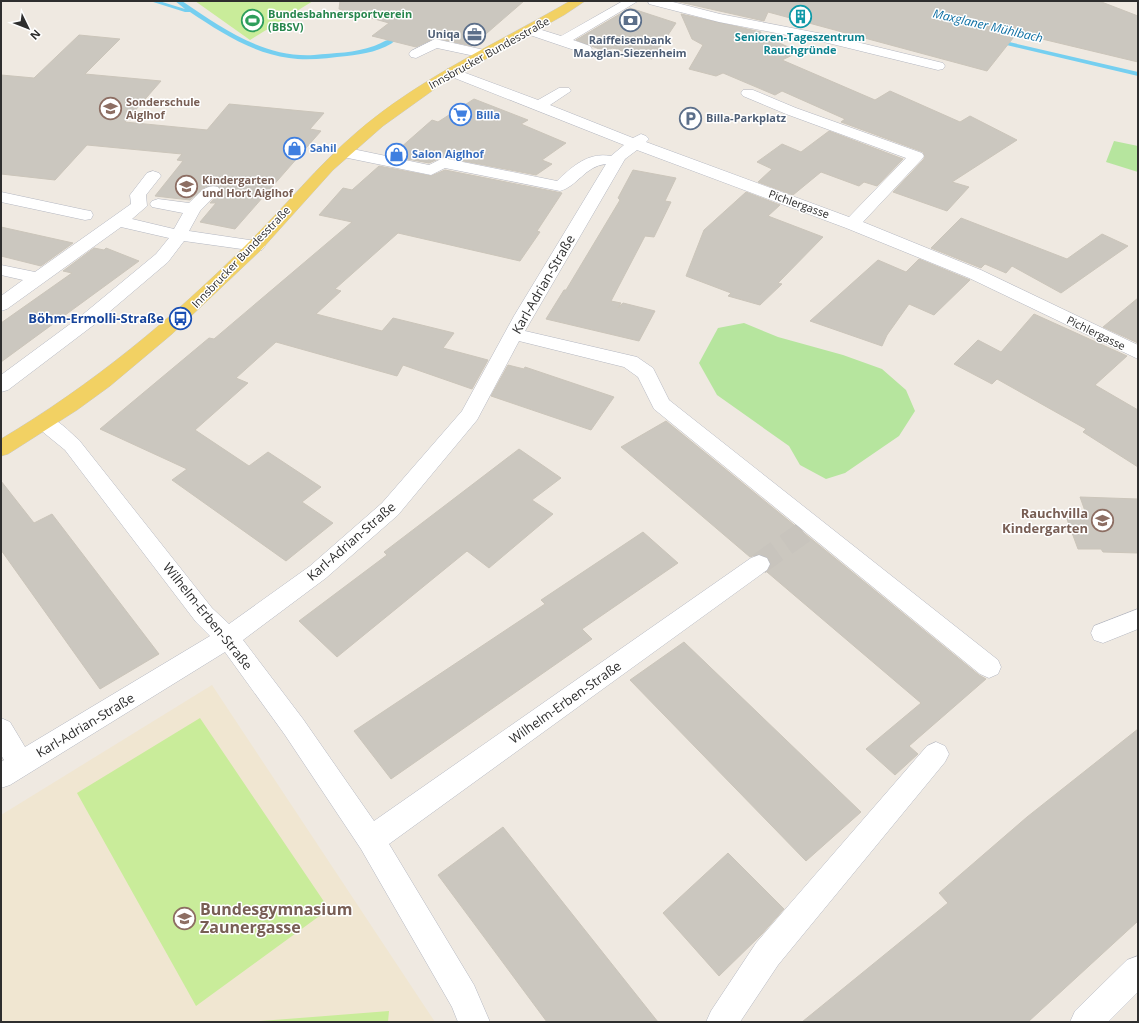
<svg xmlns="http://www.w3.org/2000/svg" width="1139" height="1023" viewBox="0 0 1139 1023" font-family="'Open Sans',sans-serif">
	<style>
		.education { fill: #f0e6d1 }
		.green { fill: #b6e59e }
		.pitch { fill: #c9ec9a }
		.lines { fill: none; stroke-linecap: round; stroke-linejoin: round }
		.stream { fill: #75cff0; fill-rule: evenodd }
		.building { fill: #cbc7bf; stroke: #cbc5ba }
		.minor-tunnel { stroke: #c8c4bd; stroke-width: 22; stroke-dasharray: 22 11; stroke-linecap: butt }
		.minor-casing { stroke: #b4b7c1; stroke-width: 1 }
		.major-casing { stroke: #c9c9c9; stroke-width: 1 }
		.minor { fill: #fff; fill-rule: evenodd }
		.major { fill: #f2d163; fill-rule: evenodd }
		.labels { text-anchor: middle; stroke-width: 3; stroke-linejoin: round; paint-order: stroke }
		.far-leisure-label { font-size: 11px; font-weight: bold; fill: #27864d; stroke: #fff; text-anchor: start }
		.far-service-label { font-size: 11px; font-weight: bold; fill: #4e5e75; stroke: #fff; text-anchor: end }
		.far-culture-label { font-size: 11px; font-weight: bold; fill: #0d838f; stroke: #fff }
		.far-street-label { font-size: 11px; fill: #2e2e2e; stroke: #fff }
		.far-education-label { font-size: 11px; font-weight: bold; fill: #785e54; stroke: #fff; text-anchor: start }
		.far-shop-label { font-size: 11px; font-weight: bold; fill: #366cbe; stroke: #fff; text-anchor: start }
		.far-water-label { font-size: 12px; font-style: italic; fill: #0d6fa3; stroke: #fff }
		.street-label { font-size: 13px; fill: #2e2e2e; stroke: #fff }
		.transit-label { font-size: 13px; font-weight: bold; fill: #164399; stroke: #fff; text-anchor: end }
		.education-label { font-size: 13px; font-weight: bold; fill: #785e54; stroke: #fff; text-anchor: end }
		.near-education-label { font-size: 16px; font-weight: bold; fill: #785e54; stroke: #fff; text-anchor: start }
	</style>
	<rect width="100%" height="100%" fill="#efe9e1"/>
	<path class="education" d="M212 685 435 1022H1V815Z"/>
	<path class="green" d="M1114 141 1138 146V172L1106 162Z
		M744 323 778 337 843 355 882 369 906 390 915 411 899 436 845 473 826 479 800 465 789 446 717 395 699 363 718 328Z"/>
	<path class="pitch" d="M195 1H313L250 40Z
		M200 718 329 909 196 1006 77 793Z
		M389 1011 388 1022H249Z"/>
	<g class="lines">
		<path class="stream" d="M150 1H159L185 9 175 1H182C222 28 264 58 314 55 334 53 355 53 374 46 380 44 391 36 396 40 384 51 362 54 347 56 328 58 308 61 289 58 252 53 220 32 190 12H185Z
			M996 39 1138 72V76L994 42 993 41Z"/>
	</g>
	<path class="building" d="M340 1H524L472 46 435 38 416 47 372 36 389 23 339 9Z
		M675 1H1099L1138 16V62L1017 33 987 71 768 12 764 21Z
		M630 8 676 23 652 59 612 48 607 52 576 40Z
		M681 14 761 32 760 34 799 52 782 60 875 100 890 91 960 122 970 116 1017 140 952 182 969 187 947 211 893 192 923 160 925 157 923 152 841 122 845 119 782 91 775 95 723 73 716 76 689 69 703 45 692 39Z
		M79 35 120 39 85 74 161 81 125 122 207 130 229 104 324 113 310 129 321 131 235 229 200 222 216 203H210L221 191 218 186 205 187 190 200 155 196 183 161 177 160 182 154 87 145 55 180 1 174V75L34 78Z
		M474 99 528 120 521 124 566 143 542 160 552 164 536 175 443 157 429 163 391 156 432 120 438 122Z
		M829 131 903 159 877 186 864 182 859 186 821 172 793 195 758 182 772 169 757 162 782 144 801 152Z
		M379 166 431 176 445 170 562 193 537 231 540 232 520 261 398 233 335 289 341 291 316 314 382 331 393 318 454 333 443 348 488 360 472 389 403 365 397 376 276 342 236 378 248 383 195 430 249 466 268 452 321 487 302 502 333 523 286 561 172 480 187 469 100 429 209 338 214 339 352 222 319 215 343 188 352 190Z
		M633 170 676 178 665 201 671 202 654 237 645 236 611 301 621 303 618 308 623 303 655 311 639 341 546 319 564 290H566L620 200 618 198Z
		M746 192 780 205 768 216 823 237 778 283 782 284 760 305 728 296 731 293 686 276 704 230Z
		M961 218 1067 259 1102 234 1128 246 1061 293 1012 266 1006 273 985 264 981 268 931 248Z
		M1 227 73 243 41 266 1 256Z
		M94 248 104 250 106 248 139 261 1 362V323L72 273 63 271Z
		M919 259 970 280 934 315 909 304 887 335 882 346 810 321 878 260 906 272Z
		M1138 298V343L1103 327Z
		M1034 314 1127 356 1095 385 1138 410V467L1083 432 1086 429 997 379 992 384 954 364 978 340 1001 352Z
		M508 365 524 369 525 367 614 397 591 430 491 396Z
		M666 421 979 675 986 679 909 746 918 754 895 775 866 749 921 703 767 572 771 565 768 557 758 554 750 557 621 447Z
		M519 449 561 478 532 500 553 514 489 568 467 551 337 657 299 621 387 555 384 552Z
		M1 481 34 523 52 514 159 654 100 689 1 550Z
		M1080 497 1138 499V553L1103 552 1101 549H1078L1064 511H1085Z
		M643 532 678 563 582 629 592 639 391 779 354 731 545 604 541 600Z
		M684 642 861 812 806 861 630 680Z
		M1138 729V921L1028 1022H802L948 903 939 893 1027 817Z
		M503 827 658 1022H547L438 875Z
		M728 853 784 909 762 934 719 976 663 913Z"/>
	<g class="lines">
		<path class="minor-tunnel" d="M759 564 805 531"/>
		<defs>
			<path id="minor" d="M623 1H638L573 40 590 46 592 49 590 52H580L524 33 522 30 524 27 529 26 561 36Z
				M648 1H669L720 14 828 35 943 63 945 66 943 69 938 70 828 43 719 22 649 4Z
				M435 39 489 51 491 54 489 57 484 58 437 48 416 58 411 57 409 54 411 51Z
				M452 68 538 100 559 88H569L571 91 550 105 633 138 641 134 646 136 649 139 646 142 849 217 906 158 786 114 743 96 741 93 743 90H753L796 108 922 153 924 156 922 159 863 222 981 270 1138 345V359L969 278 846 228 637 150 625 159 525 331 637 357 653 368 669 400 998 660 1001 667 998 674 989 678 980 674 654 409 638 377 624 367 519 341 477 420 398 515 326 578 243 640 303 719 374 821 751 558 759 555 767 558 770 564 767 570 389 844 474 985 490 1022H458L452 1007 361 849 285 735 225 652 10 785 1 788V762L4 760 1 755V718L10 722 25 747 210 636 196 622 65 450 38 428 35 423 38 418C54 413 67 430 79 440L212 608 229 624 310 566 382 503 462 411 514 316 606 164C585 166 578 186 560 191L445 168 431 175 343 157 338 155 335 152 338 149 343 147 429 165 443 158 557 181C573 166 588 152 611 156L624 145 447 75 445 72 447 69Z
				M153 171 159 173 161 176 146 195 147 206 132 219 174 229 183 213 152 207 150 204 152 201 158 199 189 203C198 195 205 183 218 187L220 190 200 211 189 231 256 241 262 242 265 246 262 250 256 251 184 241 168 262 95 324 8 390 1 392V375L81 316 156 254 169 238 121 227 7 309 1 311V296L23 280 1 275V265L35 272 131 204 130 195 147 173Z
				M1 192 85 210 91 211 93 215 91 219 85 220 1 202Z
				M1138 609V629L1103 643 1094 640 1091 633 1094 626Z
				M936 742 945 746 949 754 945 762 778 965 740 1022H706L711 1011 756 943 927 746Z
				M1138 956V992L1108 1022H1070L1075 1011 1127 960Z"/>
			<path id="major" d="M570 1H585L564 15 443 83 383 126 333 170 261 250 172 334 110 386 77 410 8 454 1 456V439C92 385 173 318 248 243 285 207 317 166 357 132 421 77 498 43 570 1Z"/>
		</defs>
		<use href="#minor" class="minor-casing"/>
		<use href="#major" class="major-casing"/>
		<use href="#minor" class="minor"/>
		<use href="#major" class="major"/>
	</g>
	<defs>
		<symbol id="building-ring" viewBox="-11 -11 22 22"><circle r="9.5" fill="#fff" stroke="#0f9aa8" stroke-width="1.5"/><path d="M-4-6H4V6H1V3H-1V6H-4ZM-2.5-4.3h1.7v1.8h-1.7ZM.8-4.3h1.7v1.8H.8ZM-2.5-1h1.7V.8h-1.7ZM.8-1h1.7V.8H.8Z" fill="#0f9aa8"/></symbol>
		<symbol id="stadium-ring" viewBox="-11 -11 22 22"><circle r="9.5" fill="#fff" stroke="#2e9e5b" stroke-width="1.5"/><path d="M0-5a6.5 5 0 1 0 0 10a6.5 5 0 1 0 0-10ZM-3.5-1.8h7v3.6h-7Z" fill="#2e9e5b"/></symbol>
		<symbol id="bank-ring" viewBox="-11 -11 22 22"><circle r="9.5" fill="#fff" stroke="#5c6f8a" stroke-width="1.5"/><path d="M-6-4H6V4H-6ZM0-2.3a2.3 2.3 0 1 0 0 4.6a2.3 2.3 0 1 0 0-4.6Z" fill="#5c6f8a"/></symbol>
		<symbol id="office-ring" viewBox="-11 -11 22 22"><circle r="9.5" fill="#fff" stroke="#5c6f8a" stroke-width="1.5"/><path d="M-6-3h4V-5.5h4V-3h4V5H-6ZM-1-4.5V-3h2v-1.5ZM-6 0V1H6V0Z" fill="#5c6f8a"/></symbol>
		<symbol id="school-ring" viewBox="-11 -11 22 22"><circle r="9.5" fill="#fff" stroke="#8d6e63" stroke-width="1.5"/><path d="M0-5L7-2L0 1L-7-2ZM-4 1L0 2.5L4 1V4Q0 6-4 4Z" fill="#8d6e63"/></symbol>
		<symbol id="supermarket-ring" viewBox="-11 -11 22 22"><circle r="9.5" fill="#fff" stroke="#3f7fe0" stroke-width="1.5"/><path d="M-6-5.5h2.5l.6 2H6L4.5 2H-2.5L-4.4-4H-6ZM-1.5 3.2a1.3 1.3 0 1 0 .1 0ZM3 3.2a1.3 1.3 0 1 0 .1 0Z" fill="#3f7fe0"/></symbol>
		<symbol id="parking-ring" viewBox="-11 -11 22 22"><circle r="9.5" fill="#fff" stroke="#5c6f8a" stroke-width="1.5"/><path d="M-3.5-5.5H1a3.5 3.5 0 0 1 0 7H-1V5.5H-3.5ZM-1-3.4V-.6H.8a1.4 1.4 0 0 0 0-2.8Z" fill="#5c6f8a"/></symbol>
		<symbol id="shop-ring" viewBox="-11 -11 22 22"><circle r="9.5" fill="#fff" stroke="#3f7fe0" stroke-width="1.5"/><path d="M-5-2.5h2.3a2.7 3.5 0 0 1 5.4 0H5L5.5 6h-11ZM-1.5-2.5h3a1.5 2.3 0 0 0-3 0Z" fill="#3f7fe0"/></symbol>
		<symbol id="bus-ring" viewBox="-11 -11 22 22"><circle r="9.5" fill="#fff" stroke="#1a4fb4" stroke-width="1.5"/><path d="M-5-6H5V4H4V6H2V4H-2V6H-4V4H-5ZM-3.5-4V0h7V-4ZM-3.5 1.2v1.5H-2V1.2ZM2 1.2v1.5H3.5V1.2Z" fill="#1a4fb4"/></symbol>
	</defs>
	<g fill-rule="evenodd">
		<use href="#building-ring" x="788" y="4" width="25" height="25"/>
		<use href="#stadium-ring" x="240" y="8" width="25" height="25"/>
		<use href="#bank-ring" x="618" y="8" width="25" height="25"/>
		<use href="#office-ring" x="462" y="22" width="25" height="25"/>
		<use href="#school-ring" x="98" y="96" width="25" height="25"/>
		<use href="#supermarket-ring" x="448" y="102" width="25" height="25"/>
		<use href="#parking-ring" x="678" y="106" width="25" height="25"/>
		<use href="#shop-ring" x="282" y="136" width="25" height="25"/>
		<use href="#shop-ring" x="384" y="142" width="25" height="25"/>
		<use href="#school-ring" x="174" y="174" width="25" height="25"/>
		<use href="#bus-ring" x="168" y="306" width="25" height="25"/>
		<use href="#school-ring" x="1090" y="508" width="25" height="25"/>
		<use href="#school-ring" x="172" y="906" width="25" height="25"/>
	</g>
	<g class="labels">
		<g class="far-leisure-label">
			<text x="268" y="18">Bundesbahnersportverein<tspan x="268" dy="13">(BBSV)</tspan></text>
		</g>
		<g class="far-service-label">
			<text x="460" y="38">Uniqa</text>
			<text x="630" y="44" text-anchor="middle">Raiffeisenbank<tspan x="630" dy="13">Maxglan-Siezenheim</tspan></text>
			<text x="706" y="122" text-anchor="start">Billa-Parkplatz</text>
		</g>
		<g class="far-culture-label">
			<text x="800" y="41">Senioren-Tageszentrum<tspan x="800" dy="13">Rauchgründe</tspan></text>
		</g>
		<g class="far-street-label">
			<text transform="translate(489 53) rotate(-29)" y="4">Innsbrucker Bundesstraße</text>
			<text transform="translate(799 204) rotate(20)" y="4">Pichlergasse</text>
			<text transform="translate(241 257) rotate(-46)" y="4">Innsbrucker Bundesstraße</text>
			<text transform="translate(1096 333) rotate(26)" y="4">Pichlergasse</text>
		</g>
		<g class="far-education-label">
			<text x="126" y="106">Sonderschule<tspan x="126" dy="13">Aiglhof</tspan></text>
			<text x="202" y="184">Kindergarten<tspan x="202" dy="13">und Hort Aiglhof</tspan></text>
		</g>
		<g class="far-shop-label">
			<text x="476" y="119">Billa</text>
			<text x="310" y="152">Sahil</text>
			<text x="412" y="158">Salon Aiglhof</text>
		</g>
		<g class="far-water-label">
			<text transform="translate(988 26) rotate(13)" y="4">Maxglaner Mühlbach</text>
		</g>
		<g class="street-label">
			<text transform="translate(543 284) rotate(-60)" y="5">Karl-Adrian-Straße</text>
			<text transform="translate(351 541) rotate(-41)" y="5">Karl-Adrian-Straße</text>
			<text transform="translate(208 616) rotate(51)" y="5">Wilhelm-Erben-Straße</text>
			<text transform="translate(565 702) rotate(-35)" y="5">Wilhelm-Erben-Straße</text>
			<text transform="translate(85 725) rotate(-31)" y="5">Karl-Adrian-Straße</text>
		</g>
		<g class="transit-label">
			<text x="164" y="323">Böhm-Ermolli-Straße</text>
		</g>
		<g class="education-label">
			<text x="1088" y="518">Rauchvilla<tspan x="1088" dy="15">Kindergarten</tspan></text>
		</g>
		<g class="near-education-label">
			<text x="200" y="915">Bundesgymnasium<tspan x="200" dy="18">Zaunergasse</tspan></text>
		</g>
	</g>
	<rect width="1139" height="1023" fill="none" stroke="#2e2e2e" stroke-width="4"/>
	<g transform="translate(28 28) rotate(133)" stroke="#ffffff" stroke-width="3" paint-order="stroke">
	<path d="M0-3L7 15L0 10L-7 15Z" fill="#2e2e2e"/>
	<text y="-6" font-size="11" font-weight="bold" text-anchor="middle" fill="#2e2e2e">N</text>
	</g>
</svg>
